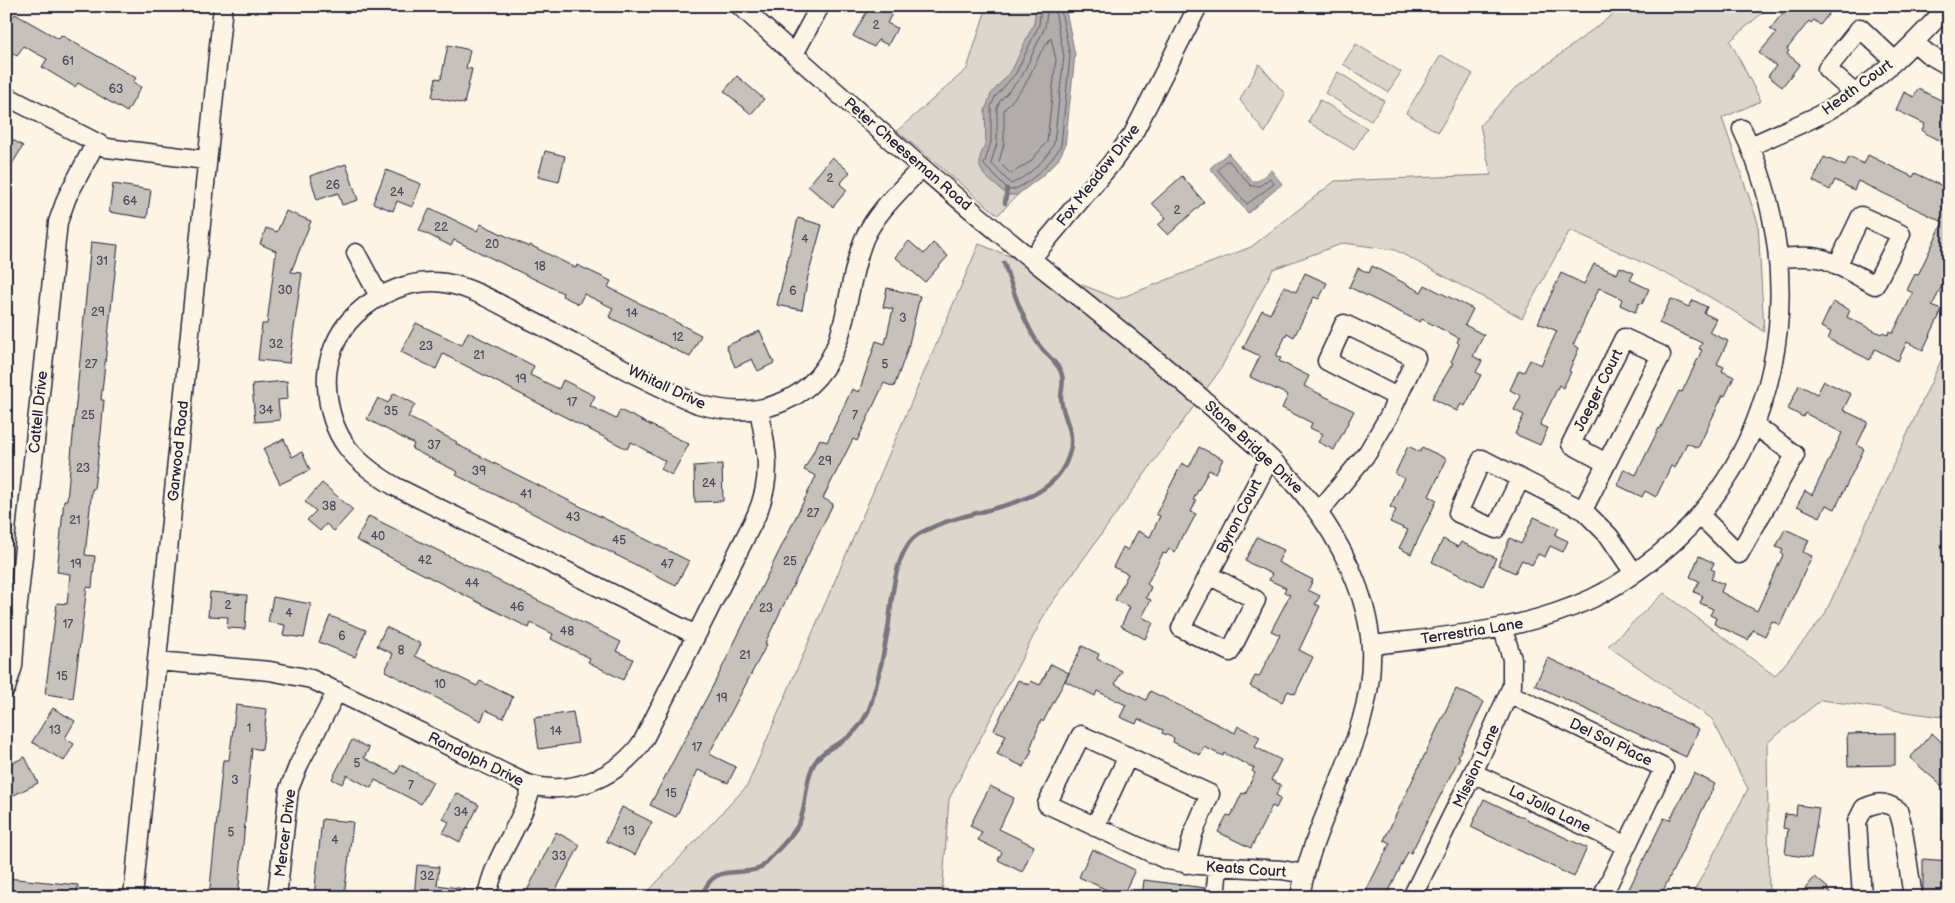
<svg xmlns="http://www.w3.org/2000/svg" width="1955" height="903" viewBox="0 0 1955 903" font-family="'Balsamiq Sans',sans-serif">
	<style>
		.green { fill: #dcd6cc; stroke: #7f7c84 }
		.water { fill: #b2adab; stroke: #78757e }
		.lines { fill: none; stroke-linecap: round; stroke-linejoin: round }
		.shore { stroke: #5c5a68; stroke-width: 1 }
		.stream { stroke: #78757e; stroke-width: 4.5 }
		.building { fill: #c6c1bb; stroke: #22223b }
		.minor-casing { stroke: #22223b; stroke-width: 21 }
		.minor { stroke: #fcf5e5; stroke-width: 18 }
		.labels { text-anchor: middle; stroke-width: 5; stroke-linejoin: round; paint-order: stroke }
		.number-label { font-size: 12px; fill: #4b4a5b }
		.street-label { font-size: 15px; fill: #22223b; stroke: #fcf5e5 }
	</style>
	<rect width="100%" height="100%" fill="#fcf5e5"/>
	<filter id="ink" filterUnits="userSpaceOnUse"><feTurbulence type="fractalNoise" baseFrequency=".02" numOctaves="2"/><feDisplacementMap in="SourceGraphic" scale="10" xChannelSelector="R" yChannelSelector="G"/><feConvolveMatrix kernelMatrix="1 2 1 2 8 2 1 2 1" color-interpolation-filters="sRGB"/></filter>
	<g filter="url(#ink)">
		<path class="green" d="M987 6H1063L1065 146 998 215 897 131 967 69Z
			M1624 6H1770L1730 41 1761 101 1722 118 1758 223 1764 332C1704 288 1637 260 1570 230L1522 318 1395 250 1344 243 1273 269 1220 370 1048 608 949 799 942 897H643L747 786 979 244 1118 299 1251 247 1335 181 1491 175 1480 125 1512 91Z
			M1356 44 1401 72 1388 92 1343 64Z
			M1441 55 1473 74 1438 132 1406 113Z
			M1259 64 1285 94 1265 133 1240 100Z
			M1338 72 1384 101 1371 121 1325 93Z
			M1320 100 1367 128 1354 150 1308 122Z
			M1949 343V710L1942 717 1821 700 1767 743 1769 897H1691L1748 789 1712 719 1608 646 1664 593 1775 676 1824 616Z"/>
		<path class="water" d="M1036 6H1065L1075 55 1065 146 1058 160 1042 176 1017 195H1007L984 175 980 167V157L986 142 985 111 991 94 1012 70 1034 23Z
			M1228 153 1252 181H1258L1271 170 1282 184 1248 213 1210 168Z"/>
		<g class="lines">
			<path class="shore" d="M1041 6 1039 25 1016 73 995 97 991 106V142L984 165 1009 190C1025 190 1055 159 1061 145L1070 56 1060 6
				M1048 6 1045 27 1022 76 1000 101 997 108V143L991 163 1011 184C1027 177 1048 159 1054 143L1064 56 1054 6
				M1051 38 1056 60 1047 142 1030 162 1011 174 999 162 1004 143V110L1025 85 1041 52Z
				M1226 161H1229L1251 186H1260L1270 178 1274 184 1247 204 1218 170Z"/>
			<path class="stream" d="M1005 203 1007 189
				M701 897C715 861 734 878 761 868 772 855 794 836 800 821 808 801 804 775 818 758 826 749 837 745 847 738 858 730 869 714 872 700 879 677 884 652 888 629 892 601 893 566 909 543 915 534 925 531 935 526 979 506 1056 509 1070 451 1075 430 1062 417 1061 398 1061 389 1065 381 1061 372 1056 360 1043 353 1037 342 1023 319 1012 289 1004 263"/>
		</g>
		<path class="building" d="M870 6H896L887 23 897 28 888 45 878 40 874 47 853 36Z
			M1788 6H1835L1820 25 1814 20 1811 23 1809 21 1787 49 1789 51 1787 54 1800 64 1782 87 1768 76 1776 66 1759 53 1776 33 1770 29Z
			M15 14 59 39 61 35 136 78 133 82 141 87 127 112 78 83 75 87 42 67 47 59 23 46 17 56 6 50V28Z
			M448 45 470 50 466 68 472 69 464 104 432 97 436 78 441 79Z
			M737 76 764 99 751 114 724 91Z
			M1918 89 1949 104V145L1927 134 1922 130 1925 124 1896 110 1904 92 1914 97Z
			M6 136 23 146 6 174Z
			M545 151 565 156 559 182 538 177Z
			M1868 155 1913 177 1915 173 1949 189V272L1932 306 1942 310 1923 350 1907 342 1898 361 1875 349 1870 360 1828 339 1831 332 1821 327 1833 302 1850 310 1847 317 1881 334 1883 332 1888 335 1889 331 1893 333 1913 293 1907 290 1915 274 1918 275 1943 222 1858 181 1854 190 1835 180 1830 190 1813 181 1824 157 1845 166 1849 157 1864 164Z
			M832 157 850 172 840 184 847 190 833 207 808 186Z
			M346 164 358 200 342 205 338 193 317 200 310 176Z
			M386 170 421 184 412 207 397 201 393 211 373 203Z
			M1182 176 1204 202 1168 235 1158 225 1166 218 1152 203Z
			M113 184 151 190 147 218 109 212Z
			M430 208 477 231 481 224 529 247 530 245 576 268 577 265 611 281 608 287 701 335 690 357 609 317 613 308 584 294 579 304 562 296 563 293 454 240 451 246 419 230Z
			M286 211 311 221 291 272 302 273 289 363 258 360 262 324H267L276 251 260 244 266 228 277 232Z
			M798 218 822 225 808 276 802 310 777 305Z
			M909 241 924 254 933 243 948 256 925 282 895 257Z
			M91 242 118 245 101 400H104L101 433 94 489H92L85 555 95 556 92 588 87 587 73 698 45 694 57 603 67 604 70 574 57 572 64 500H67Z
			M1594 264 1617 274 1620 267 1634 273 1630 280 1649 289 1642 304 1639 303 1635 312 1620 305 1622 299 1599 288 1573 345 1579 348 1569 371 1571 372 1563 388 1559 385 1540 425 1548 428 1540 445 1515 434 1524 415 1514 410 1521 396 1510 390 1519 370 1524 372 1530 360 1541 365 1557 331 1538 323 1561 273 1584 284Z
			M1372 266 1421 292 1425 285 1473 309 1465 325 1484 335 1473 356 1482 361 1476 372 1481 375 1465 406 1461 404 1457 411 1432 398 1453 363 1451 362 1459 344 1457 342 1459 338 1422 319 1420 322 1349 287 1358 268 1369 273Z
			M1305 273 1327 283 1319 299 1314 297 1294 337 1287 333 1276 356 1281 358 1279 361 1309 376 1304 386 1354 411 1334 450 1318 442 1323 434 1310 428 1312 423 1282 408 1288 395 1250 377 1260 356 1243 348 1262 310 1270 314 1284 286 1296 292Z
			M887 288 920 296 908 348 894 387 884 383 857 441 853 439 823 498 833 504 765 643 767 644 709 754 736 767 728 783 698 770 676 817 650 805 717 678 816 476 804 470 820 439 827 442 852 389 859 392 876 341 885 344 893 309 883 307Z
			M1671 299 1689 307 1693 300 1707 307 1704 313 1716 319 1709 332 1728 341 1717 364 1724 367 1722 371 1734 377 1725 396 1723 395 1698 448 1687 443 1675 468 1671 466 1656 497 1645 491 1642 497 1617 485 1624 469 1636 475 1659 428 1660 429 1679 391 1682 392 1702 350 1699 349 1702 343 1659 323Z
			M416 323 462 345 468 332 534 366 530 375 559 389 563 380 595 396 590 406 616 419 620 410 689 444 672 475 661 469 665 461 631 442 627 449 443 354 436 369 401 352Z
			M760 331 774 363 758 371 752 359 735 367 726 346Z
			M287 381 288 399 278 400 280 420 255 422 252 384Z
			M1824 381 1851 394 1843 410 1868 422 1857 445 1864 449 1835 509 1826 505 1820 517 1797 506 1805 491 1812 495 1842 433 1805 413 1803 417 1788 409 1799 385 1817 394Z
			M394 393 415 404 408 417 457 442 456 444 689 561 676 585 456 475 458 472 412 449 414 444 367 419 378 398 388 403Z
			M284 439 292 457 302 452 310 470 280 484 263 449Z
			M1408 446 1420 452 1422 447 1447 459 1429 496 1437 500 1411 554 1399 548 1408 530 1390 522 1396 510 1390 507 1404 478 1395 474Z
			M1199 447 1223 459 1216 473 1209 470 1193 500 1196 501 1191 512 1196 514 1185 535 1183 534 1175 552 1169 549 1166 554 1163 553 1147 584 1151 587 1146 598 1151 600 1142 617 1153 623 1145 639 1121 626 1130 607 1115 600 1128 574 1113 567 1123 547 1128 550 1138 531 1150 537 1160 516 1156 514 1182 463 1189 467Z
			M722 464 723 501 695 502 694 466Z
			M322 483 353 510 334 531 326 524 320 531 307 520 316 511 305 502Z
			M369 516 621 642 616 651 633 659 623 680 588 662 590 658 551 639 553 634 531 623 529 628 356 540Z
			M1534 517 1559 528 1555 535 1568 541 1563 552 1550 546 1545 557 1538 554 1532 565 1522 560 1515 573 1498 565 1510 538 1521 544Z
			M1785 529 1809 540 1803 552 1812 556 1780 625 1772 621 1765 636 1753 630 1748 640 1714 624 1716 618 1710 615 1713 609 1700 603 1703 596 1694 592 1699 581 1690 577 1699 556 1714 563 1711 569 1715 571 1711 579 1724 584 1721 592 1757 611 1783 555 1781 554 1783 550 1776 547Z
			M1257 537 1284 550 1278 562 1313 580 1308 590 1320 596 1315 604 1320 606 1299 650 1313 657 1295 694 1288 691 1282 702 1250 686 1255 676 1259 677 1280 635 1271 631 1290 595 1284 592 1286 588 1269 580 1272 574 1245 561Z
			M1443 539 1458 547 1461 542 1496 558 1483 586 1432 562Z
			M210 592 247 595 245 629 227 628 228 617 208 616Z
			M273 597 311 604 304 638 283 635 285 625 268 622Z
			M330 616 366 630 355 657 319 642Z
			M386 627 421 644 415 656 477 686 480 681 513 697 503 718 486 710 481 721 385 671 393 654 377 646Z
			M1082 646 1099 654 1097 659 1122 671 1115 684 1146 700 1150 691 1235 733 1238 726 1260 737 1255 747 1281 760 1271 780 1281 785 1276 795 1281 798 1276 808 1272 806 1251 848 1218 832 1227 815 1231 816 1242 793 1245 794 1255 773 1252 771 1254 768 1224 753 1223 756 1204 747 1200 755 1173 742 1174 738 1162 733 1163 730 1138 719 1136 724 1120 717 1126 705 1097 691 1095 696 1065 681Z
			M1548 658 1699 729 1686 757 1535 685Z
			M1051 664 1069 673 1043 722 1041 720 1030 749 1032 750 1024 767 997 754 1006 735 994 730 1018 680 1029 685 1031 681 1040 685Z
			M1456 689 1484 702 1458 756 1460 757 1411 853 1408 852 1386 897H1377L1366 891 1390 843 1384 840Z
			M236 705 267 709 262 750 252 748 238 897H209L223 760H229Z
			M53 708 75 721 65 738 74 744 64 761 32 742Z
			M573 712 578 743 539 749 534 718Z
			M1895 733V765L1848 766 1847 734Z
			M1932 733 1949 749V778L1942 786 1910 758Z
			M352 740 369 748 364 758 396 774 401 765 433 782 421 804 375 780 371 788 347 775 342 784 332 779Z
			M25 757 38 783 6 799V766Z
			M1694 773 1715 784 1660 897H1625L1664 818 1670 820Z
			M990 786 1014 798 999 829 1034 846 1022 872 998 860 1002 852 978 840 982 832 970 826Z
			M456 793 479 805 460 842 443 833 449 822 443 819Z
			M1484 799 1587 848 1574 877 1471 827Z
			M1797 805 1819 808 1811 858 1785 854 1788 829 1783 828 1785 814 1796 815Z
			M622 807 652 822 635 855 606 841Z
			M322 819 353 822 344 897H314Z
			M556 832 580 845 552 897H524Z
			M1092 849 1135 870 1122 897 1079 877Z
			M1923 859 1949 861V889L1945 888V896L1923 894Z
			M417 865 439 867 437 885 465 889 464 897H414Z
			M1815 877 1828 888 1827 890 1834 897H1798Z
			M6 878 78 885 77 897H6Z
			M1144 880 1205 888 1204 897H1142Z"/>
		<g class="lines">
			<defs>
				<path id="minor" d="M740 6C836 91 930 178 1030 258 1095 310 1160 361 1222 416 1252 442 1283 467 1307 498 1340 539 1368 595 1371 648 1375 738 1314 811 1300 897
					M1914 42 1928 54 1949 66
					M794 54 820 6
					M1854 93 1827 69 1860 28 1895 61
					M6 96 107 148 206 160
					M1751 146C1776 134 1803 124 1827 111 1874 85 1912 46 1948 6
					M356 253 379 296
					M1780 258C1794 257 1812 255 1826 260 1843 267 1859 277 1875 285L1901 234 1861 216 1837 266
					M1031 259 1110 165 1133 134 1198 6
					M1520 479 1496 529 1458 513 1482 459 1583 510 1609 536 1634 573
					M1583 510 1661 355 1624 338 1571 444 1606 463
					M1318 513 1368 452 1389 416 1416 358 1344 324 1327 361 1397 397
					M1700 515 1739 554 1795 455 1755 425
					M1209 575 1256 600 1230 652 1181 628 1270 458
					M696 635 396 487C353 462 330 437 327 387 325 361 337 332 355 315 378 293 412 278 445 283 475 288 502 306 528 319 584 347 640 380 698 404 759 422 817 402 839 338 849 306 851 271 864 239 876 212 901 190 921 168
					M1371 645C1448 636 1518 632 1591 599 1608 591 1625 580 1640 569 1782 469 1815 281 1742 129
					M157 661 270 671 311 679 525 783C569 798 617 778 643 741L756 516C773 478 767 450 759 410
					M6 688 13 666 16 623 58 222 67 197 95 144
					M1510 694 1664 768 1602 897
					M1473 773 1627 846
					M1095 827 1128 756
					M1186 864 1193 834 1210 794 1081 735 1047 804 1167 860 1198 865 1282 870 1305 874
					M133 897 223 6
					M277 897 289 789 299 764 337 691
					M487 897C493 857 523 824 532 785
					M1215 897 1218 867
					M1412 897 1473 773 1512 686V659L1503 629
					M1862 897 1857 822 1864 808C1879 802 1884 801 1898 810L1902 824 1913 897"/>
			</defs>
			<use href="#minor" class="minor-casing"/>
			<use href="#minor" class="minor"/>
		</g>
	</g>
	<g class="labels">
		<g class="number-label">
			<text x="876" y="29">2</text>
			<text x="68" y="65">61</text>
			<text x="116" y="93">63</text>
			<text x="830" y="182">2</text>
			<text x="333" y="189">26</text>
			<text x="397" y="196">24</text>
			<text x="130" y="205">64</text>
			<text x="1177" y="214">2</text>
			<text x="441" y="231">22</text>
			<text x="805" y="243">4</text>
			<text x="492" y="248">20</text>
			<text x="102" y="265">31</text>
			<text x="540" y="270">18</text>
			<text x="285" y="294">30</text>
			<text x="793" y="295">6</text>
			<text x="98" y="316">29</text>
			<text x="632" y="317">14</text>
			<text x="903" y="322">3</text>
			<text x="678" y="341">12</text>
			<text x="276" y="348">32</text>
			<text x="426" y="350">23</text>
			<text x="479" y="359">21</text>
			<text x="91" y="368">27</text>
			<text x="885" y="368">5</text>
			<text x="521" y="383">19</text>
			<text x="572" y="406">17</text>
			<text x="266" y="414">34</text>
			<text x="391" y="415">35</text>
			<text x="88" y="419">25</text>
			<text x="855" y="419">7</text>
			<text x="434" y="449">37</text>
			<text x="825" y="465">29</text>
			<text x="83" y="472">23</text>
			<text x="479" y="475">39</text>
			<text x="709" y="487">24</text>
			<text x="526" y="498">41</text>
			<text x="329" y="510">38</text>
			<text x="813" y="517">27</text>
			<text x="573" y="521">43</text>
			<text x="75" y="524">21</text>
			<text x="378" y="540">40</text>
			<text x="619" y="544">45</text>
			<text x="425" y="564">42</text>
			<text x="790" y="565">25</text>
			<text x="76" y="568">19</text>
			<text x="667" y="568">47</text>
			<text x="472" y="587">44</text>
			<text x="228" y="609">2</text>
			<text x="517" y="611">46</text>
			<text x="766" y="612">23</text>
			<text x="289" y="617">4</text>
			<text x="68" y="628">17</text>
			<text x="567" y="635">48</text>
			<text x="342" y="640">6</text>
			<text x="401" y="654">8</text>
			<text x="745" y="659">21</text>
			<text x="62" y="680">15</text>
			<text x="440" y="688">10</text>
			<text x="722" y="702">19</text>
			<text x="249" y="732">1</text>
			<text x="55" y="734">13</text>
			<text x="556" y="735">14</text>
			<text x="697" y="751">17</text>
			<text x="357" y="767">5</text>
			<text x="235" y="784">3</text>
			<text x="411" y="789">7</text>
			<text x="671" y="797">15</text>
			<text x="461" y="816">34</text>
			<text x="629" y="835">13</text>
			<text x="231" y="836">5</text>
			<text x="335" y="844">4</text>
			<text x="559" y="860">33</text>
			<text x="427" y="880">32</text>
		</g>
		<g class="street-label">
			<text transform="translate(1857 87) rotate(-36)" y="5">Heath Court</text>
			<text transform="translate(908 154) rotate(41)" y="5">Peter Cheeseman Road</text>
			<text transform="translate(1098 175) rotate(-52)" y="5">Fox Meadow Drive</text>
			<text transform="translate(667 387) rotate(25)" y="5">Whitall Drive</text>
			<text transform="translate(1598 390) rotate(-63)" y="5">Jaeger Court</text>
			<text transform="translate(38 412) rotate(-84)" y="5">Cattell Drive</text>
			<text transform="translate(1254 447) rotate(43)" y="5">Stone Bridge Drive</text>
			<text transform="translate(178 451) rotate(-84)" y="5">Garwood Road</text>
			<text transform="translate(1239 516) rotate(-63)" y="5">Byron Court</text>
			<text transform="translate(1472 631) rotate(-9)" y="5">Terrestria Lane</text>
			<text transform="translate(1611 742) rotate(26)" y="5">Del Sol Place</text>
			<text transform="translate(476 759) rotate(26)" y="5">Randolph Drive</text>
			<text transform="translate(1476 766) rotate(-65)" y="5">Mission Lane</text>
			<text transform="translate(1550 809) rotate(26)" y="5">La Jolla Lane</text>
			<text transform="translate(285 833) rotate(-83)" y="5">Mercer Drive</text>
			<text transform="translate(1246 869) rotate(4)" y="5">Keats Court</text>
		</g>
	</g>
	<rect width="1955" height="903" fill="none" stroke="#fcf5e5" stroke-width="25"/>
	<rect x="12" y="12" width="1930" height="878" fill="none" stroke="#22223b" stroke-width="2" filter="url(#ink)"/>
</svg>
